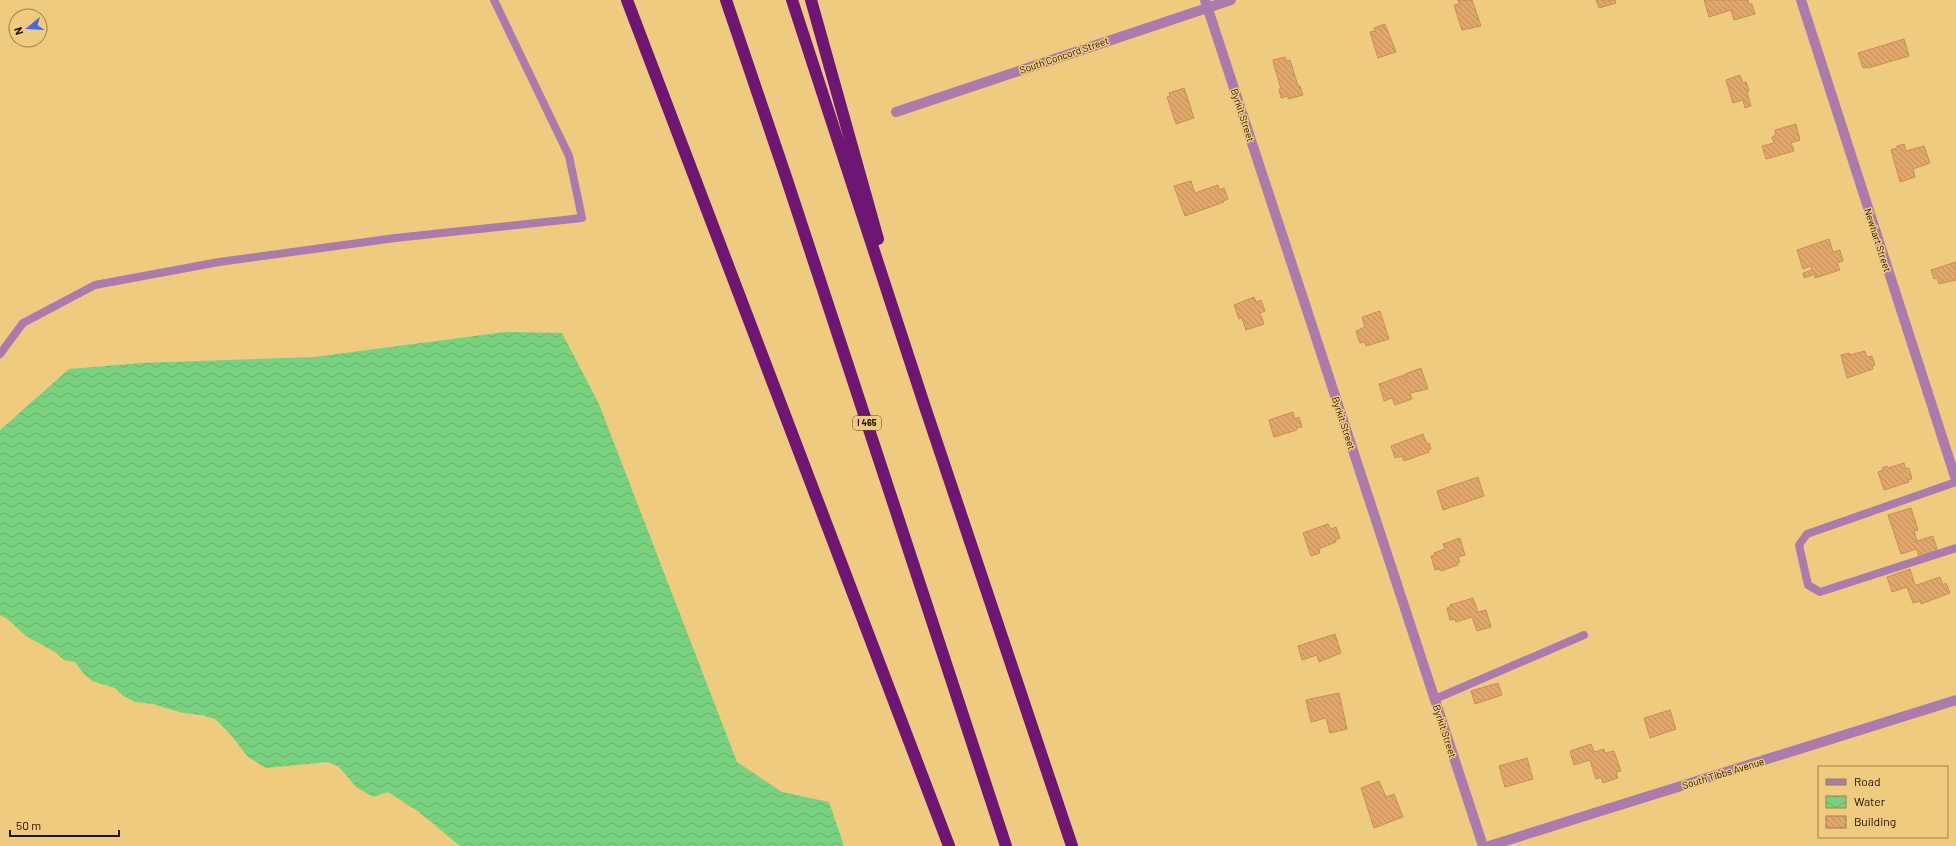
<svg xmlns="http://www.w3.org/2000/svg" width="1956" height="846" viewBox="0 0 1956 846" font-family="Barlow,sans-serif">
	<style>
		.water { fill: url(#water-waves) }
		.building { fill: url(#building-back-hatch); stroke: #c88f54 }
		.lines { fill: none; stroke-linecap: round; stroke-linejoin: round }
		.service { stroke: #ac7bae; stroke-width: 8 }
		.minor { stroke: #ac7bae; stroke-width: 10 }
		.motorway { stroke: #6f1675; stroke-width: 12 }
		.labels { text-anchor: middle; stroke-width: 3; stroke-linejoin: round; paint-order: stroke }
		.shield { fill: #efcb7f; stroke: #5b4a26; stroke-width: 1 }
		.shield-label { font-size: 9px; font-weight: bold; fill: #1c1200 }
		.street-label { font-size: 10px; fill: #1c1200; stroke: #efcb7f }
	</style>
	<defs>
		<pattern id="water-waves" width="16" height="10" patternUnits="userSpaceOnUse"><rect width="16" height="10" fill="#78d17e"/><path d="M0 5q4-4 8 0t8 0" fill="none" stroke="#67b26b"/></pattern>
		<pattern id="building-back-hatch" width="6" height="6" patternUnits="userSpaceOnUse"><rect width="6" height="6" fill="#e1a66b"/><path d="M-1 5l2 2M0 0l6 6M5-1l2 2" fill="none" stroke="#c08e5b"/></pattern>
	</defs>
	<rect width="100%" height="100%" fill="#efcb7f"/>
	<path class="water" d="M505 332 562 333 599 404 737 762 782 792 829 802 844 846H460L419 812 388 792 373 797 356 787 339 767 327 762 266 768 248 757 231 735 215 719 201 715 183 713 153 704 135 702 122 695 115 688 92 681 83 673 75 662 64 660 55 652 26 636 6 618 0 615V430L69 369 143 363 314 357Z"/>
	<path class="building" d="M1458 0H1472L1481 26 1462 30 1454 5 1459 4Z
		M1596 0H1615L1616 3 1599 8Z
		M1704 0H1748L1749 4H1752L1755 14 1734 20 1731 10 1709 17Z
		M1385 24 1396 52 1378 58 1370 32 1375 31 1374 28Z
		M1904 39 1909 56 1868 68V67L1863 68 1858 53Z
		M1285 57 1287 61 1290 60 1298 86H1300L1303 95 1288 99V96L1281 98 1279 89H1281L1274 65 1273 60Z
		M1740 75 1743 83 1746 82 1749 91 1747 92 1751 106 1745 108 1743 100 1733 103 1726 80Z
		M1184 88 1194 118 1176 124 1167 97 1170 96 1169 93Z
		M1796 124 1800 140 1791 143 1794 151 1766 159 1762 146 1774 143 1772 137 1776 135 1775 130Z
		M1904 144 1906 151 1924 146 1930 163 1913 169 1915 177 1900 182 1891 150 1897 148V146Z
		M1191 181 1195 193 1218 185 1219 190 1224 188 1228 199 1223 201 1224 202 1185 216 1174 186Z
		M1829 239 1833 252 1840 250 1843 261 1837 263 1840 270 1815 278 1814 274 1804 278 1803 273 1812 270 1811 266 1803 269 1797 250Z
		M1956 262V280L1939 284 1937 278 1934 279 1931 270Z
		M1254 297 1256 302 1261 300 1265 311 1260 313 1264 324 1246 330 1242 318 1239 319 1234 305Z
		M1380 311 1389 339 1366 346 1365 342 1360 343 1356 331 1365 327 1362 317Z
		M1865 351 1867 357 1872 356 1875 365 1872 366 1873 369 1847 378 1841 355 1849 353 1850 355Z
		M1421 368 1428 389 1410 393 1412 399 1395 405 1392 398 1384 401 1379 384 1404 375 1406 382 1408 381 1405 374Z
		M1293 412 1295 419 1299 417 1302 427 1296 428 1297 430 1274 437 1269 420Z
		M1423 434 1427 444 1429 443 1431 449 1428 450 1429 452 1404 461 1402 456 1395 458 1391 446Z
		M1904 463 1906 469 1909 468 1912 479 1908 480 1909 482 1884 490 1878 472 1883 470 1882 468 1887 466 1888 468Z
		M1478 477 1484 496 1443 510 1437 491Z
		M1911 508 1918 530 1914 531 1917 541 1933 536 1938 552 1919 557 1917 549 1901 554 1888 515Z
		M1328 524 1331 529 1336 527 1340 538 1335 540 1336 542 1319 549 1320 553 1311 556 1303 533Z
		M1460 538 1465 555 1458 557 1460 562 1457 563 1458 565 1441 571 1440 569 1435 570 1431 556 1435 555 1434 553 1445 549 1443 544Z
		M1910 569 1915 585H1917L1940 577 1943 585 1946 583 1950 593 1921 604 1920 601 1913 603 1907 587 1892 592 1887 577Z
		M1473 598 1478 612 1486 610 1491 627 1477 631 1472 617 1456 622 1455 619 1450 620 1447 608 1451 607 1450 605Z
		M1335 634 1341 653 1319 662 1317 655 1302 660 1298 646Z
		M1498 683 1502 695 1475 704 1471 691Z
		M1339 693 1347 729 1330 733 1326 718 1311 722 1306 700Z
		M1670 710 1676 729 1650 738 1644 718Z
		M1591 744 1594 752 1604 749 1605 753 1614 751 1621 771 1616 772 1618 778 1603 783 1601 777 1596 779 1590 760 1574 765 1570 751Z
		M1527 758 1533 779 1505 787 1499 766Z
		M1379 781 1386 797 1394 794 1403 817 1374 828 1361 788Z"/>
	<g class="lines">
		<path class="service" d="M0 354 23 323 95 285 219 262 395 238 582 218 569 156 494 0
			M1956 482 1807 534 1799 545 1808 585 1820 592 1956 548
			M1435 699 1584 635"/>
		<path class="minor" d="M1205 0 1483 846
			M1801 0 1956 480
			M896 112 1231 0
			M1489 846 1956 700"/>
		<path class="motorway" d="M627 0 949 846
			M726 0 787 180 1006 846
			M792 0 924 404 1072 846
			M811 0 878 239"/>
	</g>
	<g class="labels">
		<rect class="shield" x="853" y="416" width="28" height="14" rx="3"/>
		<g class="shield-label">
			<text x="867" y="426">I 465</text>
		</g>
		<g class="street-label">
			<text transform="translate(1064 55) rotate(-19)" y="4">South Concord Street</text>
			<text transform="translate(1243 115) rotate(72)" y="4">Byrkit Street</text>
			<text transform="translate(1878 240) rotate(72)" y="4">Newhart Street</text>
			<text transform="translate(1344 423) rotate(72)" y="4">Byrkit Street</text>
			<text transform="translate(1445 731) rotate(72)" y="4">Byrkit Street</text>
			<text transform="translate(1723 773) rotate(-17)" y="4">South Tibbs Avenue</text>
		</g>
	</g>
	<rect x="1818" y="766" width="130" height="72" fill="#efcb7f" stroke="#9b814c"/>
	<rect x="1826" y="779" width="20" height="6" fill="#ac7bae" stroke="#9b814c"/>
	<text x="1854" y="786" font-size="12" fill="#1c1200">Road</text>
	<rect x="1826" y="796" width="20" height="12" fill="url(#water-waves)" stroke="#9b814c"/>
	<text x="1854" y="806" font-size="12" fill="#1c1200">Water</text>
	<rect x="1826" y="816" width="20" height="12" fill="url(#building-back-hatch)" stroke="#9b814c"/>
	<text x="1854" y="826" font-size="12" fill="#1c1200">Building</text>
	<g transform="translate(28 28) rotate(252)"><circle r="19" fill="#efcb7f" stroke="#9b814c"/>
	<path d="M0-3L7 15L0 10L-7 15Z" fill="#436ddf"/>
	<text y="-6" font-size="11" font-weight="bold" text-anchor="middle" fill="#1c1200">N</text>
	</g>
	<path d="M10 830v6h109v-6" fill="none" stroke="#1c1200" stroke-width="2"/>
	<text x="16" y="830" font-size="12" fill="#1c1200" stroke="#efcb7f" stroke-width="3" paint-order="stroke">50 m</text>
</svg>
